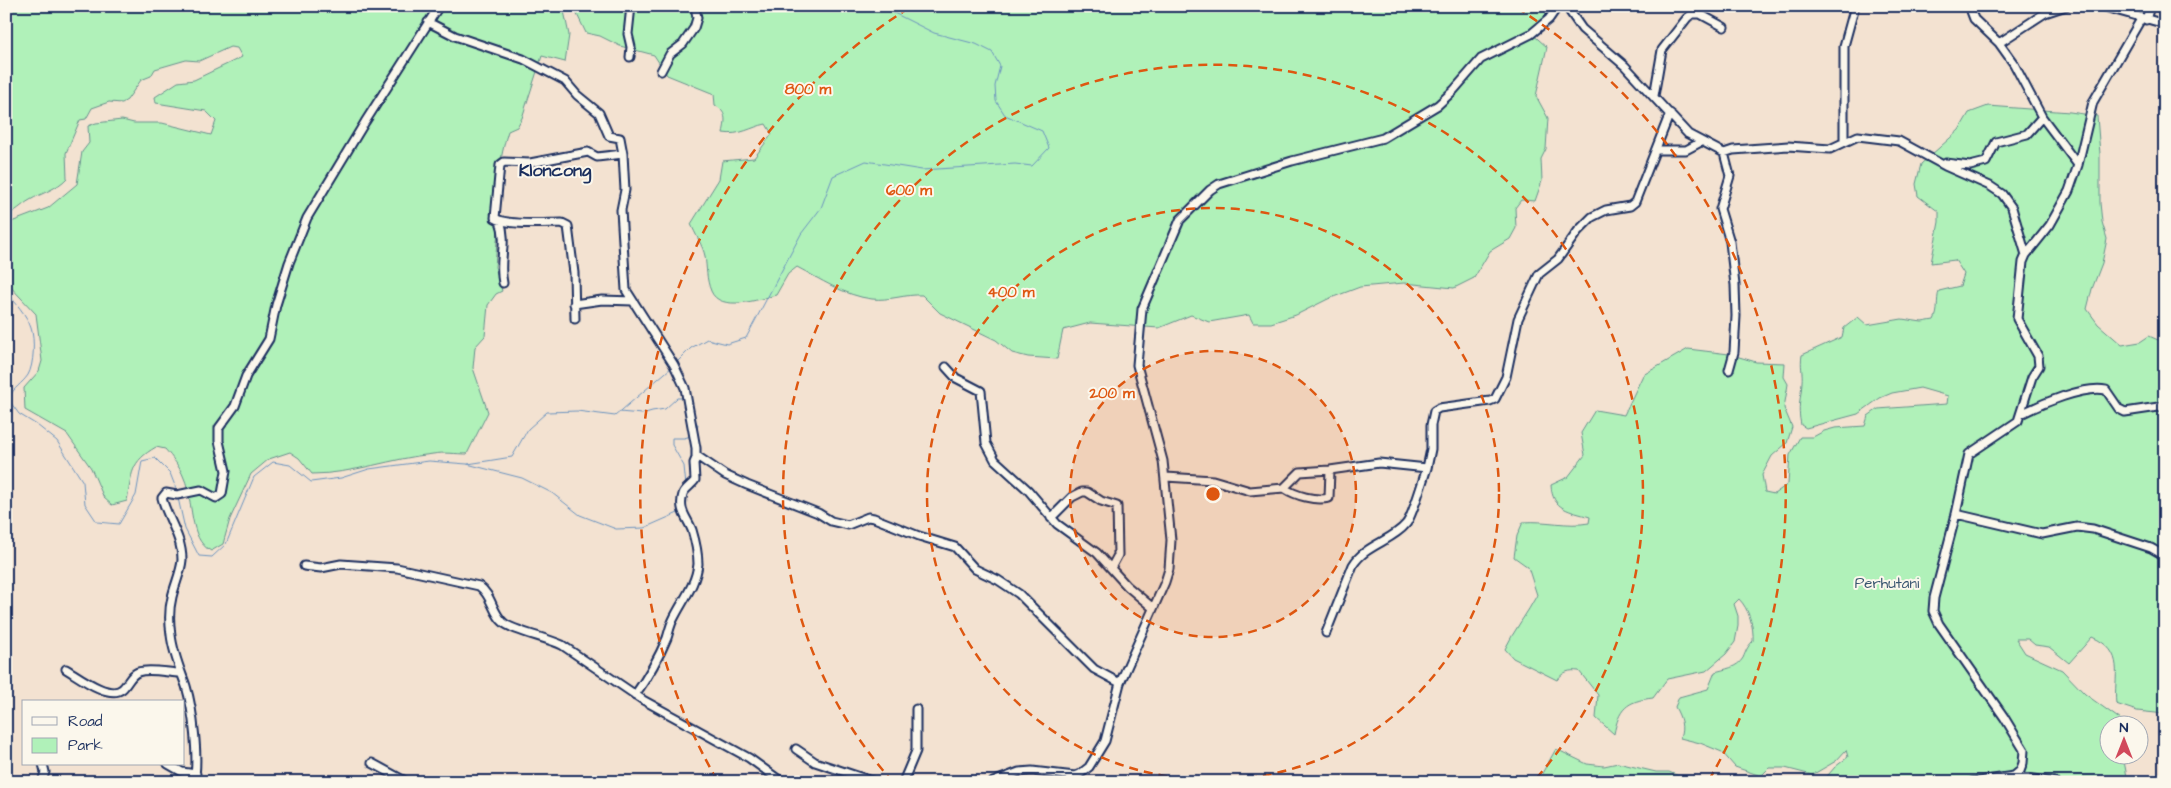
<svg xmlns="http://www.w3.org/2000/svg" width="2171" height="788" viewBox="0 0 2171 788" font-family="'Architects Daughter',sans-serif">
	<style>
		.green { fill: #b0f1b9; stroke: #66908c }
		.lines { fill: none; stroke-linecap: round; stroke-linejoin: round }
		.stream { stroke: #6b93bf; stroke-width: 1 }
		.minor-casing { stroke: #1b2f5e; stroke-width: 11 }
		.minor { stroke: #fbf7ec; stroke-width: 7 }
		.ring { fill: none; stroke: #de5710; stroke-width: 2.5; stroke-dasharray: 9 6 }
		.labels { text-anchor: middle; stroke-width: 4; stroke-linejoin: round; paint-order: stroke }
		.park-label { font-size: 15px; fill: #395670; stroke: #fbf7ec }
		.quarter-label { font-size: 18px; font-weight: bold; fill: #1b2f5e; stroke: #fbf7ec }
		.centre { fill: #de5710; stroke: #fbf7ec; stroke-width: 2.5 }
		.ring-label { font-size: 15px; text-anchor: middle; font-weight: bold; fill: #de5710; stroke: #fbf7ec; stroke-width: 4; stroke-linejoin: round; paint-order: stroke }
	</style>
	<rect width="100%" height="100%" fill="#f3e2d1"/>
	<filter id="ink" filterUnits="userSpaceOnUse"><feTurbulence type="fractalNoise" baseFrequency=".02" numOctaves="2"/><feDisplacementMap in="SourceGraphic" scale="10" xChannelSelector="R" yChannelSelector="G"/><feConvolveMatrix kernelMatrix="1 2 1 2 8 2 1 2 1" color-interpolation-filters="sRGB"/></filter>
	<g filter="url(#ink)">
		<path class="green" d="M6 6H563L569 35 565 62 542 56 522 118 517 127 508 131C499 159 498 187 490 214L498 229 495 267 502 291 496 294 488 305 485 336 475 347 473 368 488 412 467 454C456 454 444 452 433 454 392 458 353 474 312 474L299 458 290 452 269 459 251 474 230 519 223 544 211 551C188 539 194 500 184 478 180 467 172 457 165 449L156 447C130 462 132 473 127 501L112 505 104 498 91 468 67 434 25 410 24 388 39 371 42 361 36 314 6 282V224L48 208 77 184 82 152 89 143 88 126 96 123 122 120 134 123H162L211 135 216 121 206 111 156 103 155 97 178 82 194 80 242 57 237 48 230 47 199 61 186 60 155 69 151 76 141 80 127 100 122 103 109 102 92 108 86 119 80 120 66 153 67 178C57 189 42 193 30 200 21 205 16 212 6 215Z
			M573 6H1554L1548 17 1530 32 1547 47 1536 96 1548 118 1546 149 1541 159 1542 181 1535 201 1521 200 1515 208 1516 228 1510 239 1490 251 1474 278 1454 288 1404 283 1360 287 1328 299 1296 315 1271 323H1253L1249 315 1209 322 1191 315 1159 328 1090 323 1063 330 1057 359 1028 357 1012 353 996 340 940 313 922 295C905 294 889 301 872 299 845 296 820 279 797 267L788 274 776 295C760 299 720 313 711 291 706 279 707 268 705 256 703 246 695 234 691 224L719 179 722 161 754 158 772 134 766 124C751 127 740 136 723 133 726 119 727 113 715 105L714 94 667 75 654 55 620 46 600 36 586 33Z
			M1988 106 2070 112 2097 116 2100 154V203L2102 222 2107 239 2102 263 2092 289 2087 309 2098 324 2122 345 2140 342 2149 336 2165 343V608L2160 647 2165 653V714L2137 711 2116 704C2113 676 2127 652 2092 637L2069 663 2049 647 2035 645 2028 639H2016L2025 653 2062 670 2085 694 2128 725 2108 726V756H2123L2128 782H1822L1835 767 1848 757 1846 750 1836 761 1812 775 1785 768H1769L1761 776 1735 767 1722 752 1700 743 1680 738C1684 727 1681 718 1675 707L1679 697 1708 689 1715 672C1725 669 1737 668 1743 658 1746 651 1747 647 1753 641 1754 627 1749 609 1739 599L1734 604 1738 616V626L1735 642 1726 654 1706 671 1667 679 1653 698C1626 701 1619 709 1614 734L1596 718 1598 695 1579 671C1569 670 1564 671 1557 680L1513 658 1505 649C1514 630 1527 614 1537 595L1528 567 1514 557 1517 536 1523 522C1545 520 1568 527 1589 523L1590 517C1570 511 1552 510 1551 485L1568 477 1585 455 1581 433 1595 410 1624 415 1643 375 1688 349 1729 354 1756 362 1785 363 1784 377 1788 384 1784 408 1792 427 1787 443 1772 456 1762 475 1765 492 1774 494 1788 484 1790 455 1800 437H1813L1824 431 1835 428 1865 426 1868 416 1878 409 1947 404 1948 396 1920 388 1892 393 1880 398 1858 414 1806 428 1801 425C1797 406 1801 399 1802 382 1803 372 1800 366 1802 355L1842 337 1844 328 1858 317 1867 325 1902 319 1922 322 1934 320C1939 311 1936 301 1939 291L1960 286 1964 274 1955 260 1931 263 1939 222V212L1918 196 1916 184 1921 164 1959 130 1969 113Z
			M1556 749 1587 764 1604 766 1618 763 1656 772H1669L1693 782H1537Z"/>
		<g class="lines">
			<path class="stream" d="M6 292C15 302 27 315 31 328 35 339 34 365 28 375 22 384 14 387 8 399L19 414 37 425 57 441 83 482 85 504 97 522 119 524 136 495 142 461 155 458 170 473 177 491
				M676 363 691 348 707 339 727 344 746 338 801 234 821 208 833 176 866 161 922 170 1015 164 1032 166 1049 148 1042 131 1005 115 996 101 995 86 1000 66 992 52 976 44 934 33 890 11 887 6
				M619 412 642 414 652 411 665 409 677 398H684
				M694 418 698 425 696 433
				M468 464 512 457 528 429 547 412 577 411 615 416 672 367
				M686 486 684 466 672 445V438H684L691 436
				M178 498 185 529 199 556 212 557 226 544 254 477 273 462 290 465 311 482 341 478 369 469 429 461 467 464 522 478 552 493 580 515 616 529 644 528 678 513 679 509"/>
			<defs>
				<path id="minor" d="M1566 6 1582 29 1625 66 1688 134 1724 153 1733 150 1788 146 1830 149 1858 136 1899 141 1945 166 1990 186 2002 194 2012 208 2026 255
					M1797 6H1798
					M1969 6 1974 19 1999 43 2045 13 2066 6
					M2101 6 2165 24
					M2146 20 2150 6
					M428 22 455 36 523 59 565 81 577 95 599 113 609 136 620 138 623 154 597 157 588 152 530 163 504 162 500 165 495 218C507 226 546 223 562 223L568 226 574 273 575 319
					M1999 43 2014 64 2042 117 2078 165
					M630 57 631 47 628 34 631 6
					M661 71 670 54 683 44 694 28 697 18 695 6
					M1654 96 1662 50 1687 18 1692 14H1700L1724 27
					M1844 142V46L1855 6
					M1657 150H1686L1701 142
					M1724 153 1730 176 1720 209 1730 242 1735 285 1736 316 1734 352 1729 370
					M623 154 625 190 621 210 626 290 674 365 685 388 696 448V456
					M1946 163 1970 166 1986 162 1996 142 2027 134 2042 117
					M500 221C508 242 498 261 503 283
					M574 304 602 300 633 301
					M946 367 956 378 981 391 986 443 995 460 1028 490 1057 524 1097 553 1127 586 1153 608
					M2021 414C2041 404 2085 385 2106 390L2119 409 2125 412 2165 406
					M1166 477 1213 480 1250 491 1284 488 1300 472 1330 470 1379 463 1427 468 1431 449V425L1434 411 1439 408 1490 401 1495 399 1506 377 1518 319 1539 274 1558 259 1578 231 1592 217 1606 210 1630 206 1635 202 1670 113
					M1284 488C1296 496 1315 501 1329 498L1330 470
					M1956 514 2042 534 2077 527 2093 529 2151 548 2165 556
					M1051 518 1072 497 1082 492H1087L1101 501 1117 506 1118 555 1111 568
					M304 566 321 568 341 564 397 568 479 586C492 595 492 612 503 622 510 630 548 638 562 645L643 700 749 758 782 782
					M1326 633 1353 565C1365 545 1392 541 1406 524 1412 518 1423 479 1427 468
					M66 669C78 676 109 700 122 689 128 684 130 675 138 672 150 668 168 673 181 673
					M635 695C647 678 659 657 667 638 669 632 670 626 673 620 682 601 696 585 698 564 698 553 695 540 692 530 687 517 678 511 683 494 684 489 692 485 695 480L694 463 697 456 725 475 747 485 818 513 831 521 848 525 868 517 874 518 919 536 955 547 975 569 998 580 1019 594 1094 669 1120 683
					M796 749 815 762 875 782
					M372 763 407 782
					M168 764 182 772 196 774
					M2014 776 2055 782
					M42 782 45 772 43 764
					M194 782C199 759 193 709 186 686 180 669 173 653 171 635 169 622 169 609 172 597 175 584 181 572 182 560 182 536 167 518 162 498L166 493 177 495 201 490 216 498 222 494 226 471 219 441V428L235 406 246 376 269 339 276 305 289 263 307 218 365 122 439 6
					M903 782 916 751V709
					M993 782 1019 772 1032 771 1075 776 1080 774 1089 767 1105 741 1120 683 1165 582 1169 569 1171 540 1163 461 1137 365 1142 309 1180 220 1210 190 1219 184 1292 161 1383 138 1438 105 1454 90 1481 59 1531 34 1549 19 1558 6
					M1972 782 2014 776 2020 771 2023 763 2024 750 2004 717 1939 624 1933 611 1934 598 1956 514 1969 454 2018 421 2032 377 2039 366 2038 356 2017 319 2023 262 2026 255 2050 225 2069 191 2078 165 2093 102 2141 19"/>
			</defs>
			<use href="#minor" class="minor-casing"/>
			<use href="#minor" class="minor"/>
		</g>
	</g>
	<circle cx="1213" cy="494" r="143" fill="#de5710" fill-opacity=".12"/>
	<g class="ring">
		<circle cx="1213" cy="494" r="143"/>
		<circle cx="1213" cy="494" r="286"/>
		<path d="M893 782A430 430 0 1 1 1533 782"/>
		<path d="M717 780A573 573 0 0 1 909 8M1517 8A573 573 0 0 1 1709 780"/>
	</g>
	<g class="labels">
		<g class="park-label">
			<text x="1887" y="588">Perhutani</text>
		</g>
		<g class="quarter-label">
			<text x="555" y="176">Kloncong</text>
		</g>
	</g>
	<circle cx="1213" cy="494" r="8" class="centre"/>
	<g class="ring-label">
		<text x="808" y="94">800 m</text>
		<text x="909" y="195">600 m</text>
		<text x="1011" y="297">400 m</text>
		<text x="1112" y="398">200 m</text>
	</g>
	<rect width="2171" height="788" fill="none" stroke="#fbf7ec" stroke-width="25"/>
	<rect x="12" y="12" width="2146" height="763" fill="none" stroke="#1b2f5e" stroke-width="2" filter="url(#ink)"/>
	<rect x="22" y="700" width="162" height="65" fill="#fbf7ec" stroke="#a1a7b3"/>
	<rect x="32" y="717" width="25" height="8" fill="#fbf7ec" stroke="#a1a7b3"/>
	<text x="68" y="726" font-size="15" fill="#1b2f5e">Road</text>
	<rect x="32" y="738" width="25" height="15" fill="#b0f1b9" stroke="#a1a7b3"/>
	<text x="68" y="750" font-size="15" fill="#1b2f5e">Park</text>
	<g transform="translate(2124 740)"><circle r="24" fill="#fbf7ec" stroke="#a1a7b3"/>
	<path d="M0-4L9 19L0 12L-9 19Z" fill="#d1495b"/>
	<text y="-8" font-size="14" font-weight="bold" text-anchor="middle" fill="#1b2f5e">N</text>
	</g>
</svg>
